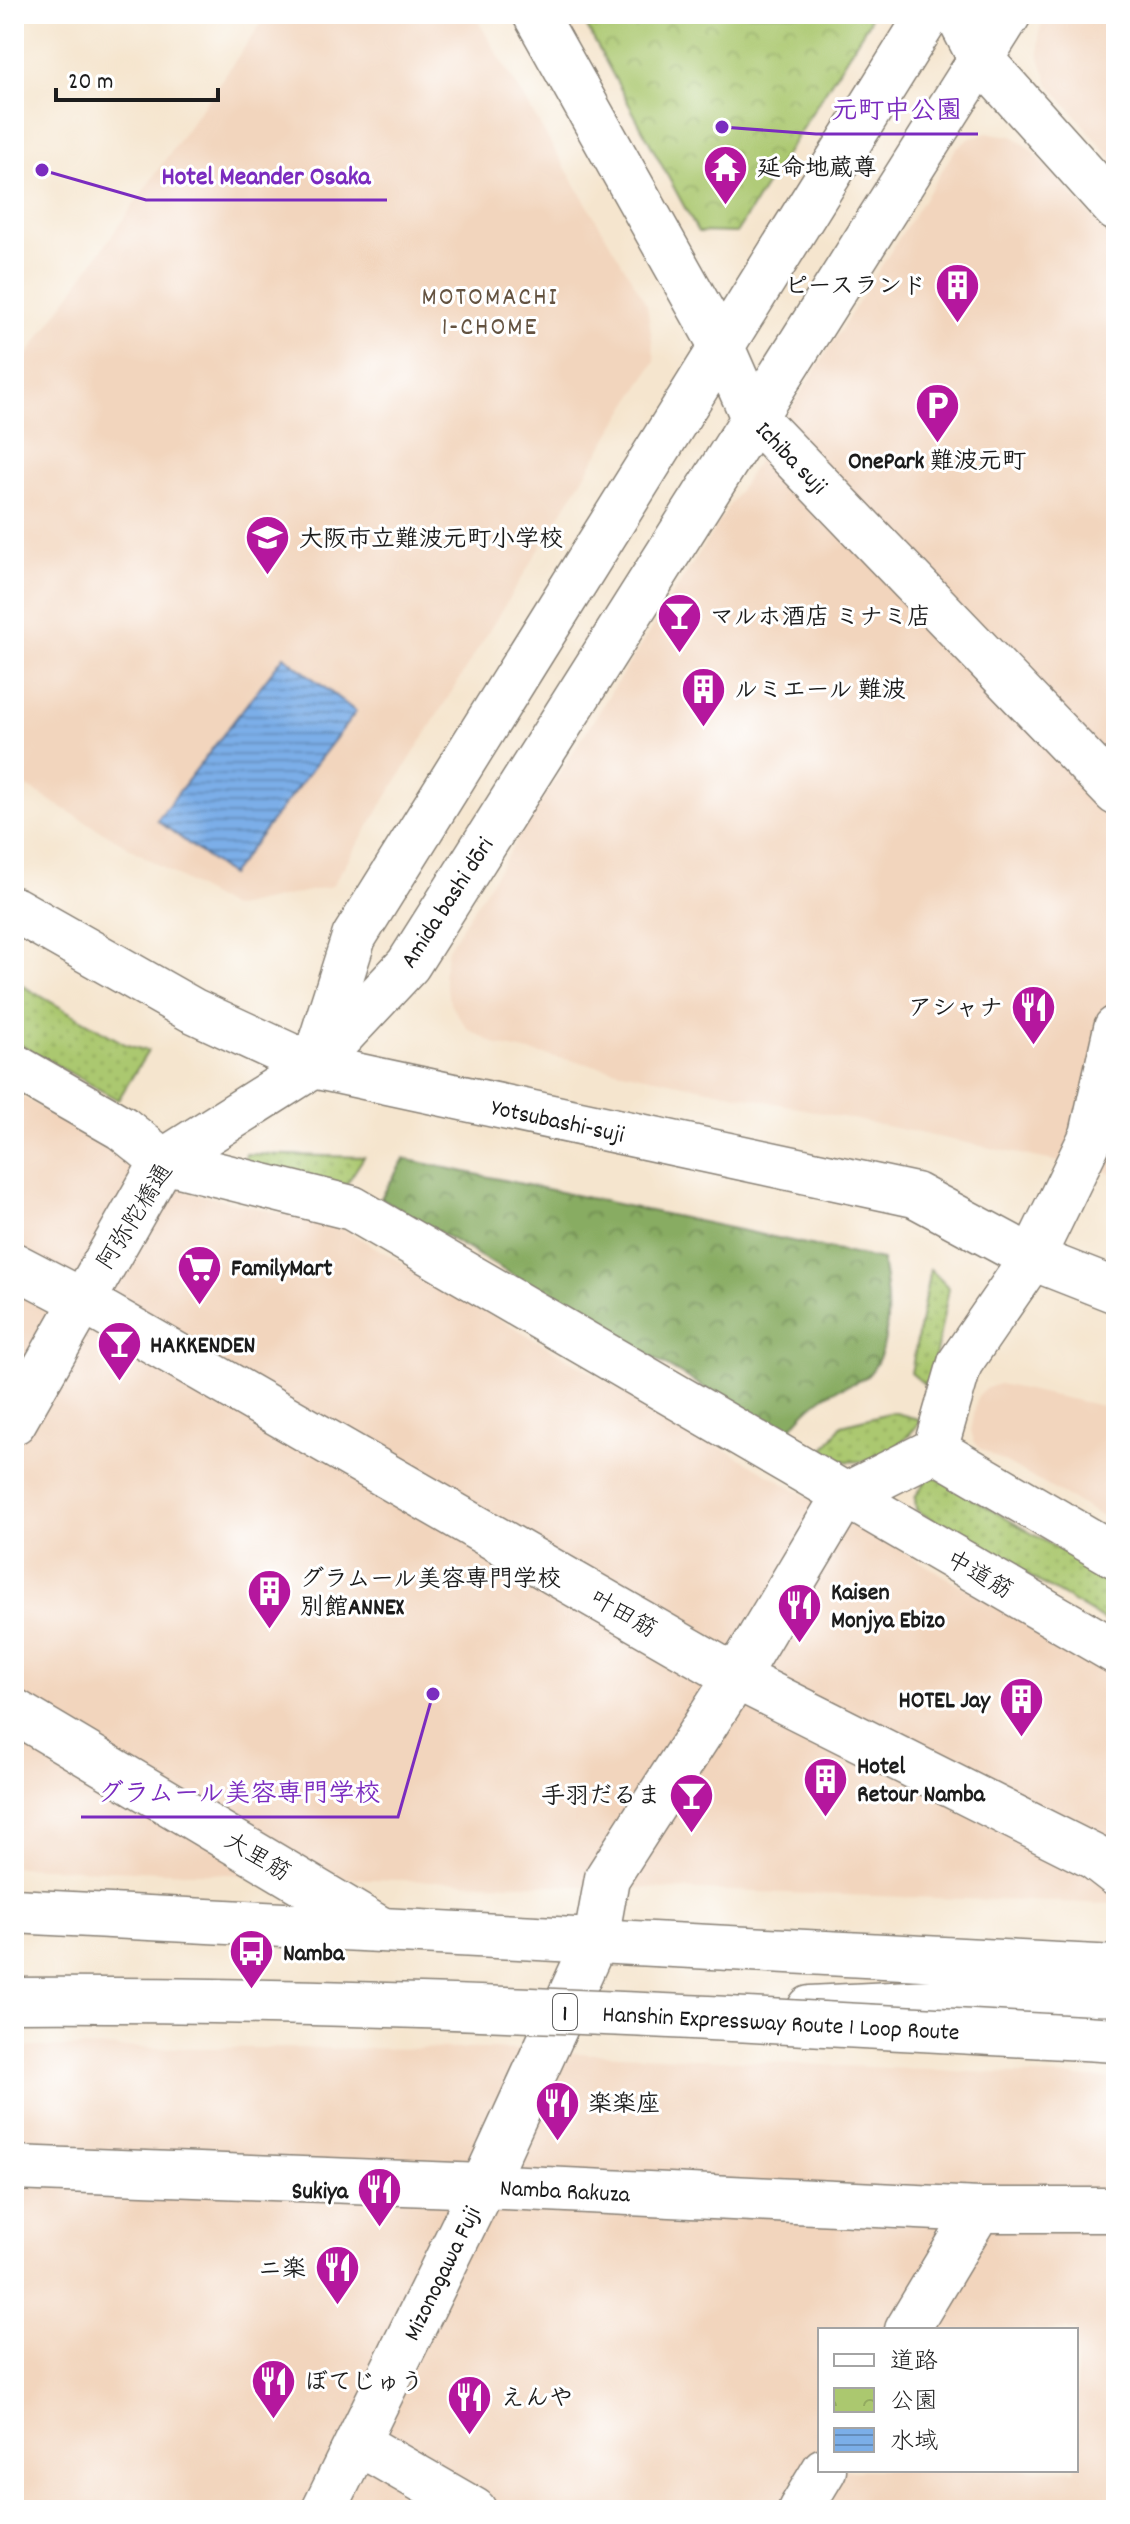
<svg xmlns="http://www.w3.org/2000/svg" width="1130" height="2524" viewBox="0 0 1130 2524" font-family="Dekko,'Klee One',sans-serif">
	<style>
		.built { fill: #f2d5bd; fill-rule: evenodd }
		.grass { fill: url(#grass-dots); stroke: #647246; stroke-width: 2 }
		.forest { fill: url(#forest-crowns); stroke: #52643f; stroke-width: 2 }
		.park { fill: url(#park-crowns); stroke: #647246; stroke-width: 2 }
		.water { fill: url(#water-rules); stroke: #4c6582; stroke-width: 2 }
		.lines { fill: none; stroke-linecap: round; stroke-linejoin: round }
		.street-casing { stroke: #888075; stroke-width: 47 }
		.secondary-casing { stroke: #888075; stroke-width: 47 }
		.primary-casing { stroke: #888075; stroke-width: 47 }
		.highway-casing { stroke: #888075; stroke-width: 47 }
		.street { stroke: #fff; stroke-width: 44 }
		.secondary { stroke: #fff; stroke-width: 44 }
		.primary { stroke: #fff; stroke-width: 44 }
		.highway { stroke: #fff; stroke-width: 44 }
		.highway-bridge-casing { stroke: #888075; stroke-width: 47; stroke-linecap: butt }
		.highway-bridge { stroke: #fff; stroke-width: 44 }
		.labels { text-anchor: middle; stroke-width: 6; stroke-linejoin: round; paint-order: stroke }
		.shield { fill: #fff; stroke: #606060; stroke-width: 2 }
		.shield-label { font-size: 22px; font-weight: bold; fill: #1c1c1c }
		.poi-label { font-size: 24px; font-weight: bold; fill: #1c1c1c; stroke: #fff; text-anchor: start }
		.street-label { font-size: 24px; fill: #1c1c1c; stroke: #fff }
		.neighbourhood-label { font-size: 26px; letter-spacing: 2px; fill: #645341; stroke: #fff }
		.leader { fill: none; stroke: #7b2cbf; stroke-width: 3 }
		.callout-dot { fill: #7b2cbf; stroke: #fff; stroke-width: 3 }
		.callout-label { font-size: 26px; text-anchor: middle; font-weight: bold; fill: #7b2cbf; stroke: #fff; stroke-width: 6; stroke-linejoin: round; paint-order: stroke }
	</style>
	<defs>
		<pattern id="grass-dots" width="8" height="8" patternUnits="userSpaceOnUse" patternTransform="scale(2)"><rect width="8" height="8" fill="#abc86f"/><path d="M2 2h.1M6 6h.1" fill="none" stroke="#93ab60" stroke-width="1.8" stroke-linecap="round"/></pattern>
		<pattern id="forest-crowns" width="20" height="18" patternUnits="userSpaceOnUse" patternTransform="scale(2)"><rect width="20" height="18" fill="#88ac62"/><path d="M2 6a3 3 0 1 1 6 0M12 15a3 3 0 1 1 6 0" fill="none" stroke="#6e8b50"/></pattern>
		<pattern id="park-crowns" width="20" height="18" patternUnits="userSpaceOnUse" patternTransform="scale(2)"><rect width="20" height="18" fill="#abc86f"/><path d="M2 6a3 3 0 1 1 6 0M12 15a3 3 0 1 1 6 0" fill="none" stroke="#93ab60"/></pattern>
		<pattern id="water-rules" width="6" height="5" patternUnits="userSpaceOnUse" patternTransform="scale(2)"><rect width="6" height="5" fill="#7baee8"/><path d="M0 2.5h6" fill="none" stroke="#648dbb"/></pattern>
	</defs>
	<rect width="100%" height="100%" fill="#fff"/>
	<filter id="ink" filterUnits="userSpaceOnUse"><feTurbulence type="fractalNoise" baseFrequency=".0125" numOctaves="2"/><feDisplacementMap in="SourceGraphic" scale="16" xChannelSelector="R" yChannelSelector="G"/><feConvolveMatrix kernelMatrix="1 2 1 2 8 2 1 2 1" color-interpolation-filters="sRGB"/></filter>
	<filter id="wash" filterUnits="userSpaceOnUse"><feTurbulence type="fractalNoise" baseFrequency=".006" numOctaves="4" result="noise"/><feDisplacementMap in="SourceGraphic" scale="32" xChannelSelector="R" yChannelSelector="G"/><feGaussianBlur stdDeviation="1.8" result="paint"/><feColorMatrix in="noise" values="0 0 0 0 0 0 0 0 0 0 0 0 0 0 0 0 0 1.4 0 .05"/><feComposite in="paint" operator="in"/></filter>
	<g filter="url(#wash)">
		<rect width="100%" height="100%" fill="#f5e5ce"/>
		<path class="built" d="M268 14H474L647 305 655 361 332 886 231 908 14 779V374Z
			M1045 14H1116V164L1049 84 1039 55V32Z
			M988 133 1013 136 1034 152 1116 244V1174L497 1045 468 1029 451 1005 443 975 448 949 955 150 971 137Z
			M14 1092 189 1192 340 1227 1116 1675V1904L14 1867Z
			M999 1384 1116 1409V1524L981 1449 974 1441 971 1431 977 1398 985 1389Z
			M14 2047 493 2049 1116 2079V2510H14ZM820 2330H1076V2470H820Z"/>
		<path class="grass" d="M14 981 127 1045 148 1051 118 1100 14 1041Z
			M246 1154 364 1157 346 1185 243 1165Z
			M930 1269 949 1288 929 1388 911 1373Z
			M892 1412 922 1420C889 1459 870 1470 819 1456L842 1425Z
			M936 1477 1116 1583V1627L916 1510 915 1497 927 1479Z"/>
		<path class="forest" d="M404 1159 882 1260C888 1293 894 1346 869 1374 861 1383 841 1386 830 1393 812 1403 799 1418 785 1435L381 1198Z"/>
		<path class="park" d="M580 14H870L869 22 736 233 698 232Z"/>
		<path class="water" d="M284 656 356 712 230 875 157 820Z"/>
	</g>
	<g filter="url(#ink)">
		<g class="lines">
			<defs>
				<path id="street" d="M535 14 723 349 752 415
					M980 58 1116 209
					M14 1066 122 1128 163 1161 352 1208 1116 1652
					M14 1265 83 1301 736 1677 1094 1857 1116 1874
					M14 1422 163 1161 313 1066 354 937 929 14
					M935 1450 1116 1556
					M14 1711 377 1927
					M14 2168 483 2186 979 2210H1116
					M907 2330 979 2210
					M358 2443 474 2510
					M324 2510 483 2186 596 1939 607 1878 736 1677 844 1496 935 1450 960 1363 1032 1258 1092 1135 1116 1028
					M800 2510 824 2470"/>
				<path id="secondary" d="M957 14 980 58
					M752 415 1116 793
					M313 1066 408 965 1009 14
					M14 1911 1116 1968"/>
				<path id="primary" d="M14 909 192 1010 313 1066 915 1195 1032 1258 1116 1291"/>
				<path id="highway" d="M810 2008 1116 1993"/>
			</defs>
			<use href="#street" class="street-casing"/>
			<use href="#secondary" class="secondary-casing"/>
			<use href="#primary" class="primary-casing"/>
			<use href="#highway" class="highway-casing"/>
			<use href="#street" class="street"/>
			<use href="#secondary" class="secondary"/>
			<use href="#primary" class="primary"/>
			<use href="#highway" class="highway"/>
			<defs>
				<path id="highway-bridge" d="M14 2000C382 1998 749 2019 1116 2040"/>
			</defs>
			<use href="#highway-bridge" class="highway-bridge-casing"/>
			<use href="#highway-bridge" class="highway-bridge"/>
		</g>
	</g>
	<defs>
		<symbol id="temple-pin" viewBox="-11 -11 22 30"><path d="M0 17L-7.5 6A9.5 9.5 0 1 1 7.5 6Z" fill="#b5179e" stroke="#fff"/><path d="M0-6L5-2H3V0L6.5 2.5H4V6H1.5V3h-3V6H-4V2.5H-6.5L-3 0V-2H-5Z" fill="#fff"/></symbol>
		<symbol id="building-pin" viewBox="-11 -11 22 30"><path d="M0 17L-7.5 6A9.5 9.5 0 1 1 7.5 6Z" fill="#b5179e" stroke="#fff"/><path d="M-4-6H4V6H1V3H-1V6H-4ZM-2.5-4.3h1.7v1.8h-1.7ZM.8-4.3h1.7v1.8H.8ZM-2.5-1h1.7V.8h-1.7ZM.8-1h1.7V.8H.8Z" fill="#fff"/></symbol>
		<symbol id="parking-pin" viewBox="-11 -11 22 30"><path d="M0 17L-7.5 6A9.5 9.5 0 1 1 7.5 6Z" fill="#b5179e" stroke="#fff"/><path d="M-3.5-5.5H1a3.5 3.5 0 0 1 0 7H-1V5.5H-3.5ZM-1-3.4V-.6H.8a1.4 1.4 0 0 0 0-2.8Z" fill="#fff"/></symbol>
		<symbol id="school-pin" viewBox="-11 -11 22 30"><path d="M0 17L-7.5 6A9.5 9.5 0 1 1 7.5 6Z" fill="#b5179e" stroke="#fff"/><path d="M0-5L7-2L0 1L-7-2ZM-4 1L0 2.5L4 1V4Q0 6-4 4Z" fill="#fff"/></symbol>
		<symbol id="bar-pin" viewBox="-11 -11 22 30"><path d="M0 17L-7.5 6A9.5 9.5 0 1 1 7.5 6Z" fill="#b5179e" stroke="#fff"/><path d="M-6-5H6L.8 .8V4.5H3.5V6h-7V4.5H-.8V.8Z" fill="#fff"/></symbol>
		<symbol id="restaurant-pin" viewBox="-11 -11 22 30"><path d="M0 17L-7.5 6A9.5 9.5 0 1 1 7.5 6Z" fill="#b5179e" stroke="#fff"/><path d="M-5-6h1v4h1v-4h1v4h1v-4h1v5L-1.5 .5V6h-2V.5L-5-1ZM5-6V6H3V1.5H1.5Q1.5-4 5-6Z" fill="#fff"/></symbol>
		<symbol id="supermarket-pin" viewBox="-11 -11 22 30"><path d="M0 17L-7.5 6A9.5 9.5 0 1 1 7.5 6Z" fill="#b5179e" stroke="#fff"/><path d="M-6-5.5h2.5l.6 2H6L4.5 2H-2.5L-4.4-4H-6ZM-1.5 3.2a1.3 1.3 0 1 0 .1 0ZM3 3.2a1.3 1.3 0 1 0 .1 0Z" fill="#fff"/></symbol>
		<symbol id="bus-pin" viewBox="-11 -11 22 30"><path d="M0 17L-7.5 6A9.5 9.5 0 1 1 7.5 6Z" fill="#b5179e" stroke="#fff"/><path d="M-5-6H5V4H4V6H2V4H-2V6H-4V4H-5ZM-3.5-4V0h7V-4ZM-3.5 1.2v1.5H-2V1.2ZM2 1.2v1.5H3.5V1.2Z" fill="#fff"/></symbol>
	</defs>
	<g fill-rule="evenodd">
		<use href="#temple-pin" x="700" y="142" width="51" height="69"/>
		<use href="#building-pin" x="932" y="260" width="51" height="69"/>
		<use href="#parking-pin" x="912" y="380" width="51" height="69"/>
		<use href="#school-pin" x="242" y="512" width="51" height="69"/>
		<use href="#bar-pin" x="654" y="590" width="51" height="69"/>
		<use href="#building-pin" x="678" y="664" width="51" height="69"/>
		<use href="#restaurant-pin" x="1008" y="982" width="51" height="69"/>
		<use href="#supermarket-pin" x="174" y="1242" width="51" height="69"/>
		<use href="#bar-pin" x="94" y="1318" width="51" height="69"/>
		<use href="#building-pin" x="244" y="1566" width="51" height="69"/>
		<use href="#restaurant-pin" x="774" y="1580" width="51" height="69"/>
		<use href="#building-pin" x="996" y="1674" width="51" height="69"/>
		<use href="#building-pin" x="800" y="1754" width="51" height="69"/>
		<use href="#bar-pin" x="666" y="1770" width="51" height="69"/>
		<use href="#bus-pin" x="226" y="1926" width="51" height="69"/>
		<use href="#restaurant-pin" x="532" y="2078" width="51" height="69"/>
		<use href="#restaurant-pin" x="354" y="2164" width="51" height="69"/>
		<use href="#restaurant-pin" x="312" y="2242" width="51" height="69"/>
		<use href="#restaurant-pin" x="248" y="2356" width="51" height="69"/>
		<use href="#restaurant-pin" x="444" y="2372" width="51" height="69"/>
	</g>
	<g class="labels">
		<rect class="shield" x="553" y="1994" width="24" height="36" rx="6"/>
		<g class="shield-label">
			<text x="565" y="2020">1</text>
		</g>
		<g class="poi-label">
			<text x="757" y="175">延命地蔵尊</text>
			<text x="926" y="293" text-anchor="end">ピースランド</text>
			<text x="937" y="468" text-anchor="middle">OnePark 難波元町</text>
			<text x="299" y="546">大阪市立難波元町小学校</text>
			<text x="710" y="624">マルホ酒店 ミナミ店</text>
			<text x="734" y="697">ルミエール 難波</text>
			<text x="1003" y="1015" text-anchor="end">アシャナ</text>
			<text x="231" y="1275">FamilyMart</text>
			<text x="150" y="1352">HAKKENDEN</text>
			<text x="300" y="1586">グラムール美容専門学校<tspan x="300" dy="28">別館ANNEX</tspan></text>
			<text x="831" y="1599">Kaisen<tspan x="831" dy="28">Monjya Ebizo</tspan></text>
			<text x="990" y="1707" text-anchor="end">HOTEL Jay</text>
			<text x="857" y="1773">Hotel<tspan x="857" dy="28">Retour Namba</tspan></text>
			<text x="661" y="1803" text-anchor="end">手羽だるま</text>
			<text x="283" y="1960">Namba</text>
			<text x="588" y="2111">楽楽座</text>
			<text x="348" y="2198" text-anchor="end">Sukiya</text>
			<text x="306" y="2276" text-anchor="end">ニ楽</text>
			<text x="304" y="2389">ぼてじゅう</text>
			<text x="501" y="2405">えんや</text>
		</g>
		<g class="street-label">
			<text transform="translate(792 457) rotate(46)" y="8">Ichiba suji</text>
			<text transform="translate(446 902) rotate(-57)" y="8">Amida bashi dōri</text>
			<text transform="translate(558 1120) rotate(12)" y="8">Yotsubashi-suji</text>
			<text transform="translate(134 1216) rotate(-58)" y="8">阿弥陀橋通</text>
			<text transform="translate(980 1574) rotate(30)" y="8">中道筋</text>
			<text transform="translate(624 1613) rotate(30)" y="8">叶田筋</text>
			<text transform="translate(258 1856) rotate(31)" y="8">大里筋</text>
			<text transform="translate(781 2022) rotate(3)" y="8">Hanshin Expressway Route 1 Loop Route</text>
			<text transform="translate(565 2190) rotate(3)" y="8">Namba Rakuza</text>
			<text transform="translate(441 2273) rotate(-64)" y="8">Mizonogawa Fuji</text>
		</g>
		<g class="neighbourhood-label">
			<text x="490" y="304">MOTOMACHI<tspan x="490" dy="30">1-CHOME</tspan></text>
		</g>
	</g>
	<path class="leader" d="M722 127L816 134H978M42 170L146 200H387M433 1694L398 1817H81"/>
	<g class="callout-dot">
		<circle cx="722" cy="127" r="8"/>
		<circle cx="42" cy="170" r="8"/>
		<circle cx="433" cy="1694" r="8"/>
	</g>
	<g class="callout-label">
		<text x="897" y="118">元町中公園</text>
		<text x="266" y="184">Hotel Meander Osaka</text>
		<text x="239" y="1801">グラムール美容専門学校</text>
	</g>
	<rect width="1130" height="2524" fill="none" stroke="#fff" stroke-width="48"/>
	<rect x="818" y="2328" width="260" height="144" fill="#ffffff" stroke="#a4a4a4" stroke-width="2"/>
	<rect x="834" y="2354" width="40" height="12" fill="#ffffff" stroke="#a4a4a4" stroke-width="2"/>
	<text x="890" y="2368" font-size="24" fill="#1c1c1c">道路</text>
	<rect x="834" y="2388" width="40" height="24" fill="url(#park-crowns)" stroke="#a4a4a4" stroke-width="2"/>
	<text x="890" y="2408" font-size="24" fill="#1c1c1c">公園</text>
	<rect x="834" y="2428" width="40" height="24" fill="url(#water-rules)" stroke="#a4a4a4" stroke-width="2"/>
	<text x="890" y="2448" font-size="24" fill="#1c1c1c">水域</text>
	<path d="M56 88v12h162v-12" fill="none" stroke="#1c1c1c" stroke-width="4"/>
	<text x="68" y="88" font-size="24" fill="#1c1c1c" stroke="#ffffff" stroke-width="6" paint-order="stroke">20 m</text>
</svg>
